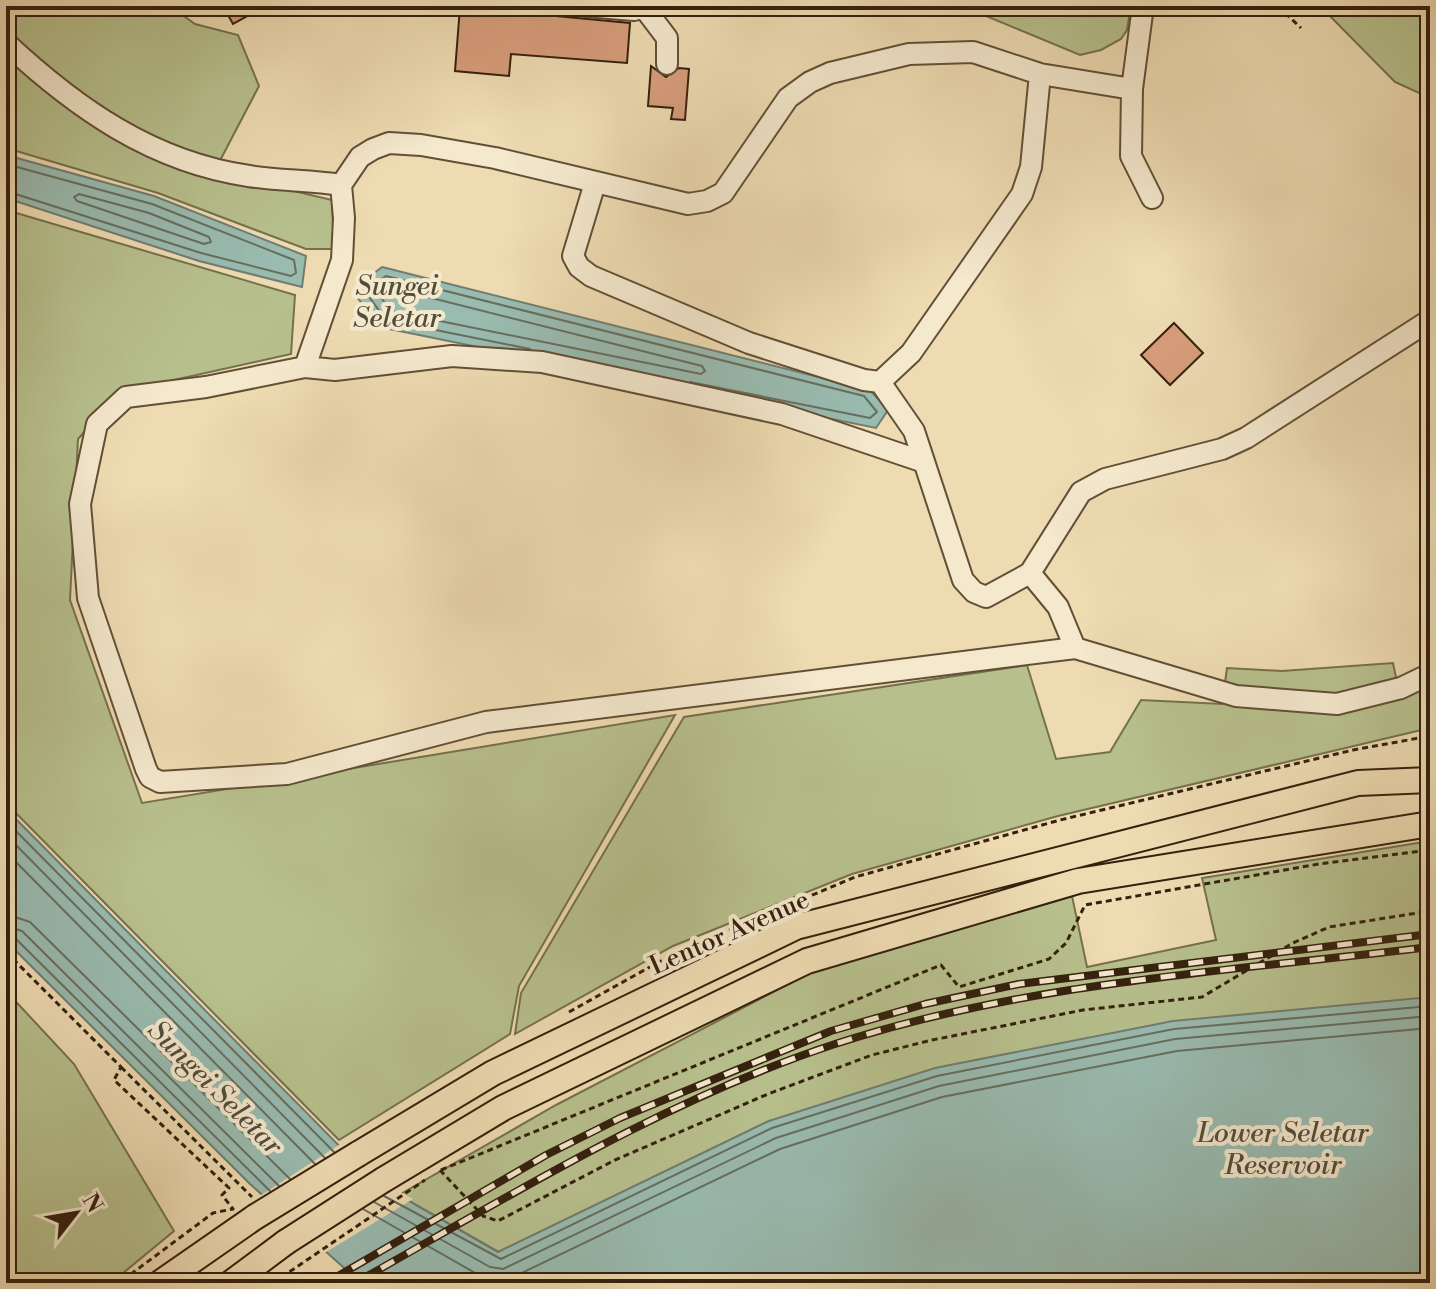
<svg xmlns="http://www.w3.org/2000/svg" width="1436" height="1289" viewBox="0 0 1436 1289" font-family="'Libre Bodoni',serif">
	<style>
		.green { fill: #b7c08d; stroke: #76704d; stroke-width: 2 }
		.water { fill: #99bbb0; stroke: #717d6f; stroke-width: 2 }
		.pier { fill: #eedbb2 }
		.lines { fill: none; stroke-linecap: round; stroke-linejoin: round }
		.shore { stroke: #666e5e; stroke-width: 2 }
		.building { fill: #d79d7b; stroke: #34200d; stroke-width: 2 }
		.minor-casing { stroke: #624f36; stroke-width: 24 }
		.major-casing { stroke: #34200d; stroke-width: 28 }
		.path { stroke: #34200d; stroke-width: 3; stroke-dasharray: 6 4; stroke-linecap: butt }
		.minor { stroke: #f4e8cd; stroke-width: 20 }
		.major { stroke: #eedbb2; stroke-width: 24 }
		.rail-casing { stroke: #34200d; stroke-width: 8 }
		.rail { stroke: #f4e8cd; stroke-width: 5; stroke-dasharray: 15; stroke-linecap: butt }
		.major-bridge-casing { stroke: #34200d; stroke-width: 28; stroke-linecap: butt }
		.major-bridge { stroke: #eedbb2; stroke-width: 24 }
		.labels { text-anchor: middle; stroke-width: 8; stroke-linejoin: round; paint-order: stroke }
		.street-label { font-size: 26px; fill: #34200d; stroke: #f4e8cd }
		.water-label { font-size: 28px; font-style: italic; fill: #524e3e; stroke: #f4e8cd }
	</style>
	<rect width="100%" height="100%" fill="#eedbb2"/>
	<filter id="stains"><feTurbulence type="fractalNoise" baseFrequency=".0025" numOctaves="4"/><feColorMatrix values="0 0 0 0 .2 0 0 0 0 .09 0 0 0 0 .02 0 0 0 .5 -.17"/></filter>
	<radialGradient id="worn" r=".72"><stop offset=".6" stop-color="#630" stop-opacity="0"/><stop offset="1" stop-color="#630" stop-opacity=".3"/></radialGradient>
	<path class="green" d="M6 6H170L195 24 238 35 259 86 214 172 332 200 334 249H306L158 193 6 148Z
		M962 6H1131L1127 30 1121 39 1101 50 1080 55Z
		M1320 6H1430V98L1395 82Z
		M6 210 295 295 291 354 120 392 78 439 70 600 142 803 675 715 519 986 510 1034 339 1140 6 803Z
		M1393 663 1400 697 1430 685V728L1058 816 852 874 673 946 515 1034 521 993 684 717 1027 665 1056 759 1110 752 1141 700 1222 704 1227 668 1282 671Z
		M1430 841V997L769 1121 499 1252 399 1195 556 1105 810 973 1072 896 1087 967 1216 940 1202 878Z
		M6 991 74 1064 174 1231 111 1283H6Z"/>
	<path class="water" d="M6 155 154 196 306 256 302 287 199 261 6 198Z
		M382 267 870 390 888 410 876 428 380 327 357 297 364 281Z
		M6 809 374 1181 498 1252 769 1121 935 1068 1173 1021 1430 997V1283H361L250 1184 6 941Z"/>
	<path class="pier" d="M342 1143 376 1178 413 1199 323 1254 258 1197Z"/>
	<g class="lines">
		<path class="shore" d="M6 164 152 204 294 260 296 273 291 276 201 253 6 191
			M79 194 149 213 209 237 211 242 204 244 77 201 74 197Z
			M388 287 702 366 705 371 701 374 391 311 379 295Z
			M530 349 386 320 367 294 371 286 386 276 864 396 877 412 870 418 690 382
			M6 821 334 1152
			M6 835 325 1158
			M6 852 315 1164
			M6 914 30 922 290 1179
			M6 926 22 931 279 1186
			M6 936 15 938 270 1191
			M384 1196 501 1259 772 1128 937 1076 1174 1029 1430 1006
			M374 1202 490 1267 503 1269 776 1138 939 1086 1175 1039 1430 1016
			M363 1209 484 1278 505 1281 780 1149 942 1097 1177 1051 1430 1028"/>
	</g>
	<path class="building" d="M223 6H266L233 24Z
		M460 7 630 23 627 63 511 54 509 76 455 71Z
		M651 66 666 77 679 68 689 69 685 120 671 119 673 108 648 106Z
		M1174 323 1203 353 1170 385 1141 355Z"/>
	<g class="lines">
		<defs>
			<path id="minor" d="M585 6 634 10 649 6
				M1143 6 1132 89 1131 156 1152 198
				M645 9 667 38V64
				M6 43C76 108 152 162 249 176 279 181 310 180 341 185
				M595 183 573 256 579 267 591 276 749 343 864 380 880 382 911 353 1022 194 1031 167 1040 74
				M305 367 342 260 344 218 341 185 360 157 373 149 389 143 421 145 495 158 688 204 707 201 723 193 788 98 810 82 830 73 909 54 973 52 1040 74 1132 89
				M880 382 914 431 963 580 974 592 986 597 1030 573 1081 492 1105 479 1222 449 1246 438 1430 320
				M924 462 782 414 542 362 452 356 335 370 305 367 206 387 126 397 97 424 80 504 88 598 146 769 150 777 160 782 287 774 486 722 1075 648 1236 696 1337 704 1401 688 1430 674
				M1030 573 1058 607 1075 648"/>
			<path id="major" d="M358 1154 493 1073 796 927 1358 783 1430 780
				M383 1180 503 1108 807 961 1078 881 1430 824
				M160 1283 255 1217
				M231 1283 286 1242"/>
		</defs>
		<use href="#minor" class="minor-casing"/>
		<use href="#major" class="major-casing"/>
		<path class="path" d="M1278 6 1301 28
			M6 952 121 1067 114 1080 229 1188 222 1195 233 1209 213 1213 119 1283
			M569 1012 675 953 855 877 1060 820 1353 750 1430 736
			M121 1067 252 1197
			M440 1170 483 1216 498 1221 615 1160 768 1094 872 1055 932 1040 1083 1010 1202 997 1293 943 1329 927 1430 911
			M441 1170 941 965 959 987 1049 959 1066 943 1085 905 1319 864 1430 850
			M273 1283 425 1180"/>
		<use href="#minor" class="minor"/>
		<use href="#major" class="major"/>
		<defs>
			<path id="rail" d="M326 1283 546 1155 620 1118 831 1031 925 1004 1019 984 1430 934
				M355 1283C510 1196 664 1100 835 1044 1027 982 1231 971 1430 947"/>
		</defs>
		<use href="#rail" class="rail-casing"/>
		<use href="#rail" class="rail"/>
		<defs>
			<path id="major-bridge" d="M255 1217 358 1154
				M286 1242 383 1180"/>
		</defs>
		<use href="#major-bridge" class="major-bridge-casing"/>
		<use href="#major-bridge" class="major-bridge"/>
	</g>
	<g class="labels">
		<g class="street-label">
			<text transform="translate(729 932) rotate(-24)" y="9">Lentor Avenue</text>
		</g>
		<g class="water-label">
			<text x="397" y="295">Sungei<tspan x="397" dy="32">Seletar</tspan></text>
			<text transform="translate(216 1087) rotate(45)" y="10">Sungei Seletar</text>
			<text x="1283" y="1142">Lower Seletar<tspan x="1283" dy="32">Reservoir</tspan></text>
		</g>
	</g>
	<rect width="1436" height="1289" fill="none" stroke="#eedbb2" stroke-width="32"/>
	<rect x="8" y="8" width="1420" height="1273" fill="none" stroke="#34200d" stroke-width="4"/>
	<rect x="16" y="16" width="1404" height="1257" fill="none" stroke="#34200d" stroke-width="2"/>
	<g transform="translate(76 1213) rotate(59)" stroke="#f4e8cd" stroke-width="6" paint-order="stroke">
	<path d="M0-6L14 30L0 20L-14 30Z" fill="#34200d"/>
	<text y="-12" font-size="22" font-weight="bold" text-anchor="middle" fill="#34200d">N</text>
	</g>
	<rect width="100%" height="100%" filter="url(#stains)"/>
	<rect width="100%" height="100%" fill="url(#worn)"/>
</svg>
